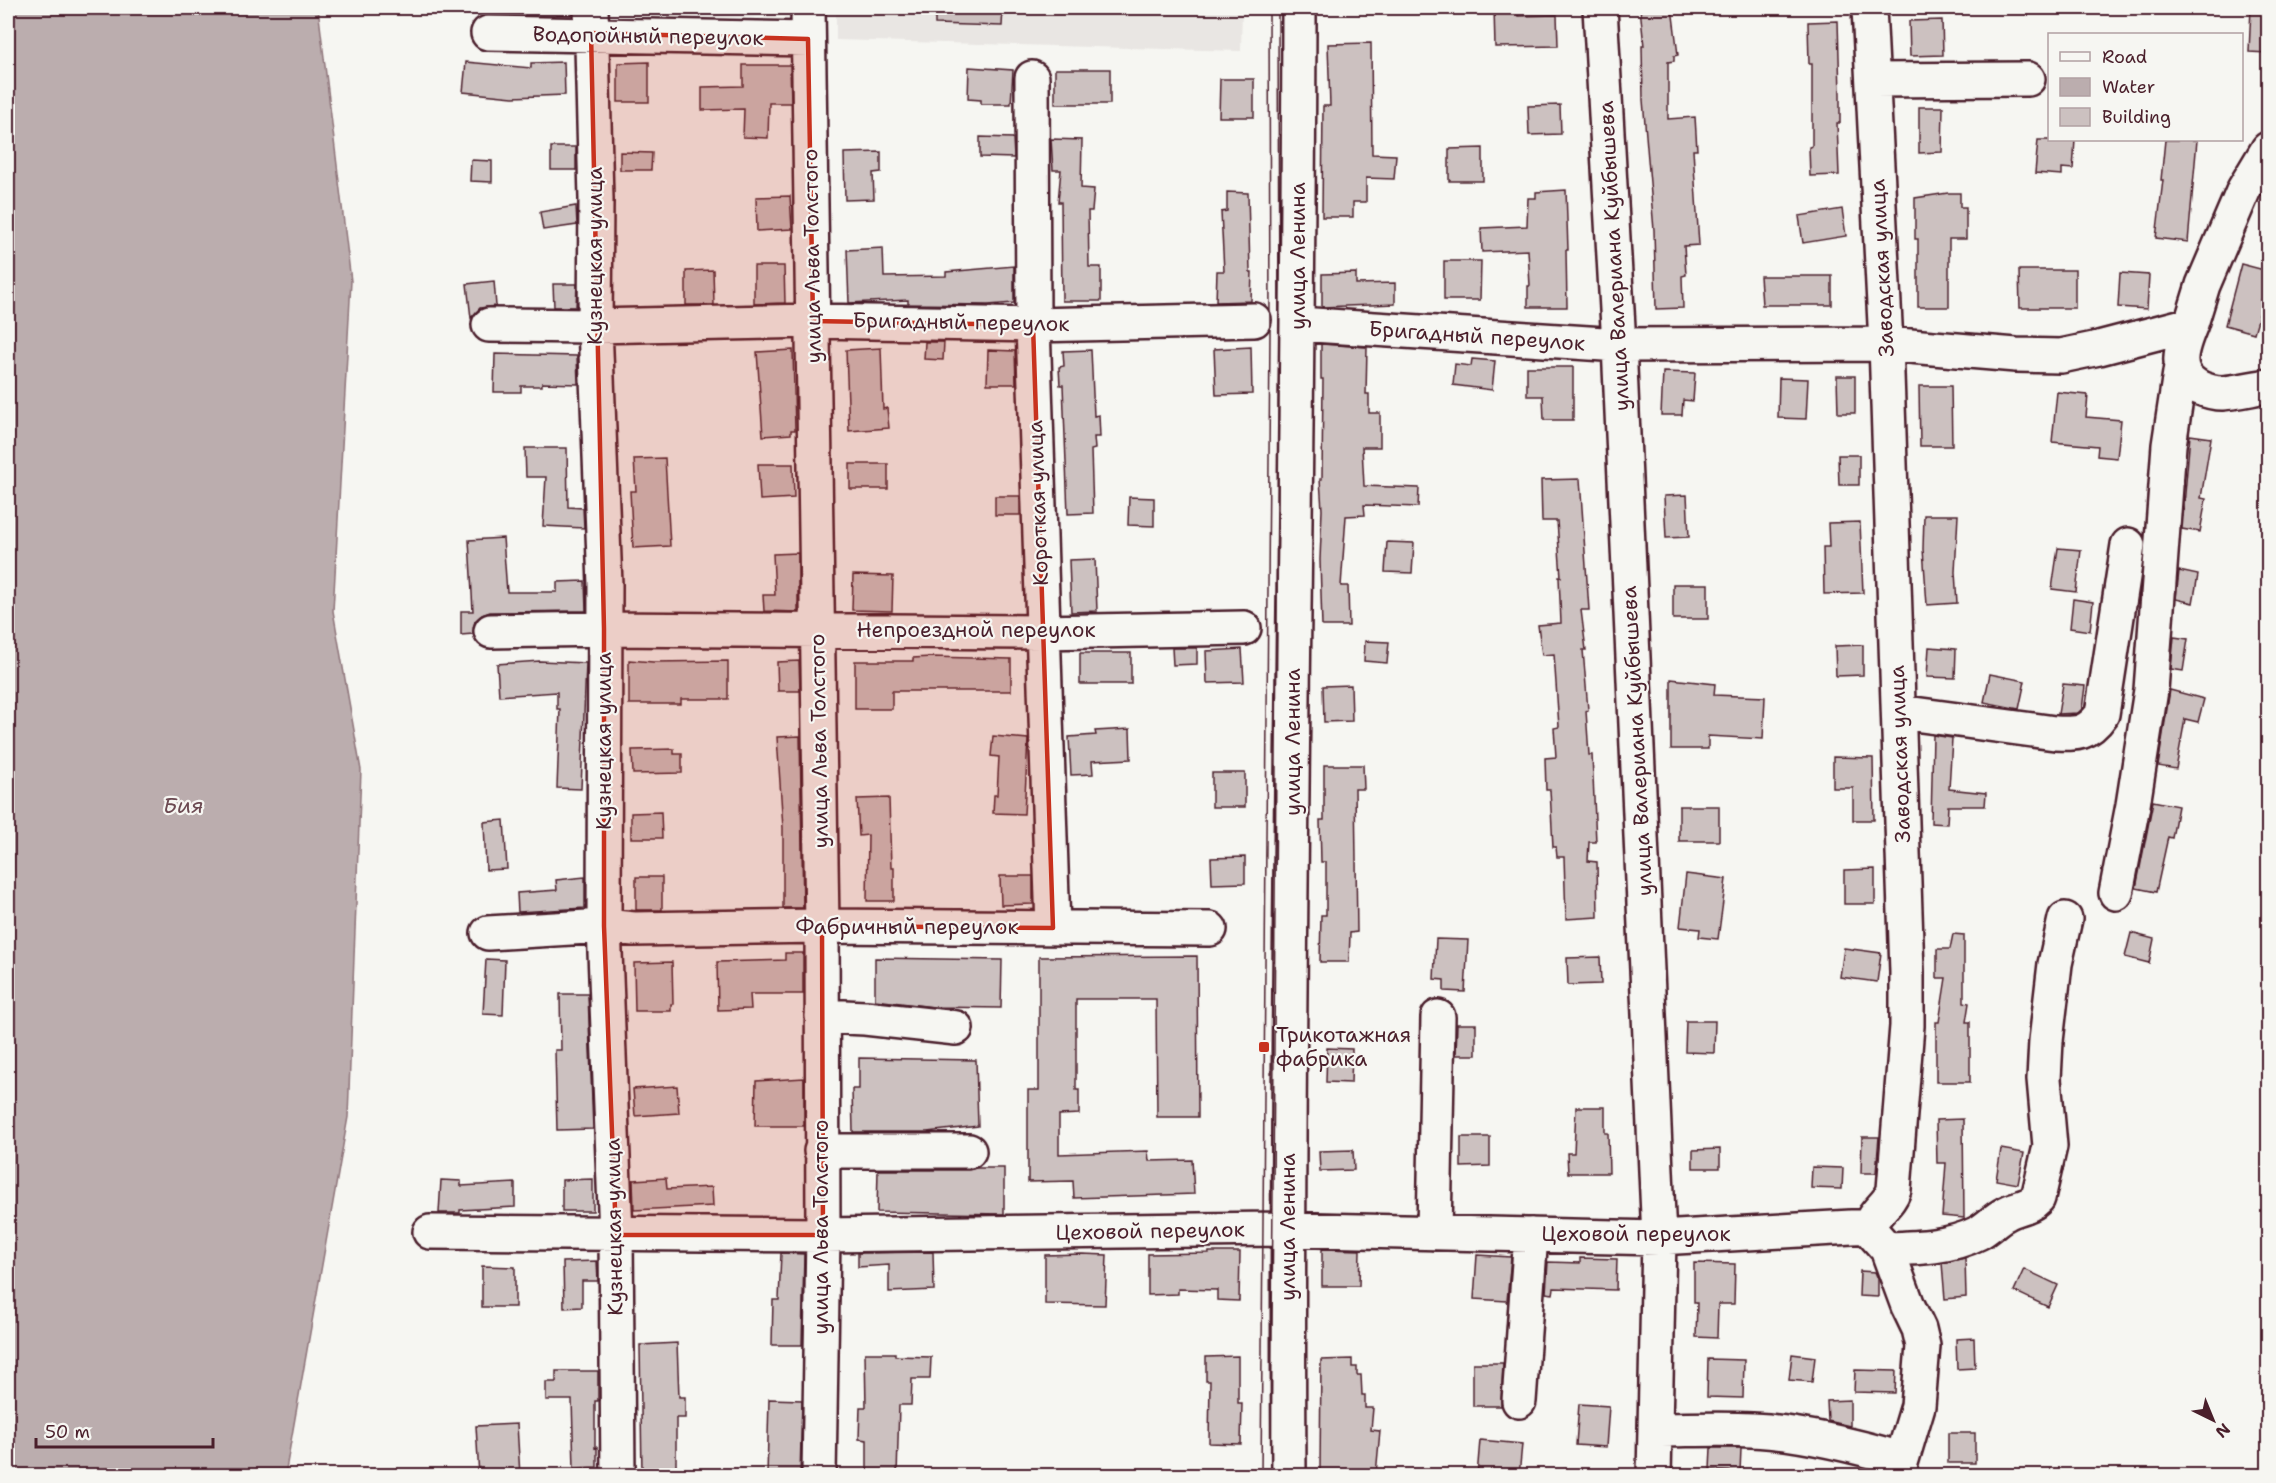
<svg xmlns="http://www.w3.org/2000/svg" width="2276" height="1483" viewBox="0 0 2276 1483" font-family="'Shantell Sans',sans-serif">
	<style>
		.built { fill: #e9e6e3 }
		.water { fill: #bbadae; stroke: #8e747a; stroke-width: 1.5 }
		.building { fill: #ccc1c0; stroke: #4a1f2b; stroke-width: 1.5 }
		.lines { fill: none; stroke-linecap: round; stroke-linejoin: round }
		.minor-casing { stroke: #4a1f2b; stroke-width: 38 }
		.minor { stroke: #f6f6f2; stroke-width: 33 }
		.tram { stroke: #4a1f2b; stroke-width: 1.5 }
		.marked { fill: #c8321e; fill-opacity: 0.2; stroke: #c8321e; stroke-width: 4.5; stroke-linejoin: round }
		.poi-dot { fill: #c8321e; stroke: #f6f6f2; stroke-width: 2 }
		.labels { text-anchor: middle; stroke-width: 4.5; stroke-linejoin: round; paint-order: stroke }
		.street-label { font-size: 21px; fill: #4a1f2b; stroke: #f6f6f2 }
		.poi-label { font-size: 21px; fill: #4a1f2b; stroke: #f6f6f2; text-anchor: start }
		.water-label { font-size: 22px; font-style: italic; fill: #6c4a52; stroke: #f6f6f2 }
	</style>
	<rect width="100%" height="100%" fill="#f6f6f2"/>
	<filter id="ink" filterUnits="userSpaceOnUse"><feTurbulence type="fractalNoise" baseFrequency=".0167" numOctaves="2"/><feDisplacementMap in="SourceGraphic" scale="12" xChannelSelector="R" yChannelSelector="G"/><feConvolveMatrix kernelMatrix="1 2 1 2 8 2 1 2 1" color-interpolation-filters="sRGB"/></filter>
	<g filter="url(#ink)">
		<path class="built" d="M836 8H1242L1241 51 836 40Z"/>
		<path class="water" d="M8 8H318L351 281 333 611 361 770 348 1117 285 1475H8Z"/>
		<path class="building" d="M498 8H519V15L497 14Z
			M935 8H1003L1002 26 935 24Z
			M1494 8H1518V16L1557 15 1558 46 1495 47Z
			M1640 8H1672L1678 55 1674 56V61L1668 62V119L1695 117 1697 150H1693L1699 245 1684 246 1686 275 1682 276 1683 308 1656 309 1654 230 1643 100 1642 46H1644Z
			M2251 8H2268V53L2249 52Z
			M1942 20 1943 55 1910 56 1909 21Z
			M1838 21 1840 95V123H1837L1839 175 1810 176 1809 147 1812 146V64H1809L1808 22Z
			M1371 43 1372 154 1396 155 1394 179 1366 178V202H1353V217H1322L1323 106H1330L1328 44Z
			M466 62 531 68V63L564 62 565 95 513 97 463 92Z
			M649 62V102H618V63Z
			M743 65H790L791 103H769L768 138 743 137 744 109 702 110V87L743 86Z
			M969 67 1013 70 1011 104H981V100L968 99Z
			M1055 69H1110V104H1055Z
			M1220 79H1254V117H1219Z
			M1560 105 1561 134 1529 135 1528 106Z
			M1919 107H1943L1942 152 1919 153Z
			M980 137 1013 138 1014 158 980 157Z
			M1051 139 1082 140 1081 188 1094 189 1092 211H1088L1089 267H1101V301H1062L1061 202H1058L1061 170H1053Z
			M2038 140H2075L2073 169 2062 168V175L2035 173Z
			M2165 140H2197L2188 242 2156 238 2163 180H2161Z
			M551 147H576V170H551Z
			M1483 148V181H1449V149Z
			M620 152 652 153 651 170H620Z
			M881 152V172L873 173 874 199 845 200 844 153Z
			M471 160 492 161V182L470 181Z
			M1566 190 1568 250H1566L1567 307H1528V286H1530L1528 250 1482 252 1481 228 1527 226 1528 198H1536V192Z
			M1227 192 1248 193 1250 272H1252L1251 301 1216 302 1217 271H1224L1221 212 1227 211Z
			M1948 193H1960V207H1966V239H1949V307H1918V239H1915V198Z
			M790 196 792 229 757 231 756 197Z
			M576 206 577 225 543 230 540 212Z
			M1842 209 1846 236 1803 243 1799 216Z
			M883 248 884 277 946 276V272L1014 266V303L988 305 908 304V300L849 303 847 250Z
			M1444 261H1481L1480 300H1444Z
			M2241 264 2268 271 2261 301 2263 302 2254 333 2225 325Z
			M754 266H784L785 303 754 304Z
			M713 270 714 305H686V271Z
			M2019 270H2075V308H2020Z
			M1356 273V284L1395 283V304L1322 307V274Z
			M2120 273 2149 275 2147 309 2118 307Z
			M1760 276H1832V305H1762Z
			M494 281 496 306 480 308 471 318 467 284Z
			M553 284H577L576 307H554Z
			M925 342H944L943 360 924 359Z
			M1321 344 1367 347 1366 394H1369V413H1380V447H1362L1364 486 1419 488 1418 507 1364 505 1365 515 1346 516 1341 586H1348L1349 626H1322L1320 560 1322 510 1320 479H1322L1323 379H1321Z
			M1251 347 1252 394 1216 395 1214 349Z
			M881 348 883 409 887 408 889 428 849 431 846 350Z
			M793 350 795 430H791V434L763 436 757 352Z
			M988 350 1015 351 1016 384H987Z
			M1091 350 1094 416 1099 415 1100 437H1094L1095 449 1091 450 1093 513 1068 514 1063 385H1060L1059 367 1064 366 1063 351Z
			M495 354 577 356 578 384 542 383V386H521V392H494Z
			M1472 359 1495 361 1492 390 1453 385 1455 364 1471 366Z
			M1527 367H1573V420H1544L1543 396H1527Z
			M1663 372 1695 373 1693 401 1683 400 1682 415H1661Z
			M1837 376H1855V413H1838Z
			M1779 378 1808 379 1806 419 1778 418Z
			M1919 386H1951L1952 446H1920Z
			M2057 392 2088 395 2086 417 2121 420 2117 458 2097 456 2098 446 2052 442Z
			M2190 435 2211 438 2201 498 2206 499 2200 532 2182 529Z
			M525 448H567L568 507 583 508 584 528 543 526 546 477H526Z
			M1838 455H1859V485H1839Z
			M665 458 670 546 633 548 630 491H636L634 459Z
			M758 464H793L794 498 760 500Z
			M850 464H888V489H850Z
			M1580 479 1589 610H1581L1586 650H1583L1588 710 1586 711 1589 755H1592L1596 842H1589L1588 861 1597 862 1598 917 1566 919 1564 857H1557L1556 847H1553L1550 790H1546L1545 758 1556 757 1554 728 1559 727 1554 654 1542 655 1538 625 1561 623 1559 577H1561L1557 521H1542L1541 480Z
			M1687 495 1689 537 1666 538 1664 496Z
			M995 496H1020V515H995Z
			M1129 497 1154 498V526L1128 525Z
			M1924 515H1958L1955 572 1957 603 1927 605 1923 549Z
			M1860 522 1863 593 1824 594 1823 547H1829L1828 523Z
			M503 538 507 592H557V582L585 581 586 611 490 612 482 615 475 621 473 634 461 635V611H473L469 540Z
			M1387 542 1414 543 1412 573 1385 572Z
			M2058 548 2081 550 2076 592 2052 589Z
			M798 553V612L764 611 763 595H775L773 554Z
			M1095 559 1097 611 1071 612 1069 560Z
			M2179 571 2198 575 2193 603 2176 599Z
			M853 575 893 576 892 611 852 610Z
			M1673 584H1708V619H1673Z
			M2073 599 2093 602 2090 631 2070 628Z
			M2174 637 2188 639 2183 671 2171 669Z
			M1365 641 1389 642 1387 663 1364 661Z
			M1863 645V675L1836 676 1835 646Z
			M1929 647 1956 649 1955 678 1927 677Z
			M1172 648H1197V664L1173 665Z
			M1242 649 1244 682 1207 683 1206 651Z
			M1080 653H1131V684H1080Z
			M931 657 1011 659V691H892V709H855V661H913V658Z
			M629 660 653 662 728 661V699H681V704H629Z
			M540 661 586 663 581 789 557 788 560 709H557V692L499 696 497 664Z
			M799 661 800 691H778L777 662Z
			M1990 674 2025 681 2019 709 1984 702Z
			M1671 679 1715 684 1714 695 1765 697 1763 739 1708 736V749H1671Z
			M2063 684 2085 686 2082 709 2078 713 2058 714Z
			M1351 685 1352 721 1324 722 1323 686Z
			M2170 690 2204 699 2198 722 2185 719 2176 769 2158 766Z
			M1130 729 1131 759 1092 761 1093 774 1071 775 1069 737 1096 735 1095 731Z
			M1933 735 1952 738 1949 789 1986 793 1985 806H1948L1947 824 1931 823Z
			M800 736 803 908H783V828L777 737Z
			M993 736 1028 739 1024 814 993 813 994 795H997L999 757 991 756Z
			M674 749V754H682V773L633 774 632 750Z
			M1833 757 1873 758 1874 820H1853V788H1833Z
			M1324 765H1363L1364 789H1355L1357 932 1350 933 1349 962H1320L1321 915H1326V862H1321L1320 820H1324Z
			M1212 773H1245V807H1212Z
			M889 798 891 868H894V901H867L868 835 859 836 857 799Z
			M2153 801 2178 806 2172 838 2168 837 2156 892 2136 888Z
			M1679 806H1719V841H1679Z
			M661 812 662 838H631V813Z
			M504 820 507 869 486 870 484 822Z
			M1245 857V883L1212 884 1211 858Z
			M1875 869V904H1844V870Z
			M1686 874 1726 879 1718 939 1699 937 1700 929 1680 927Z
			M1000 876H1033V904L1001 905Z
			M585 877V908L518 912 517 893 557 890 556 880Z
			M636 877H662V910H636Z
			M2131 933 2154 939 2149 963 2125 957Z
			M1953 934 1964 935V1002L1969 1003 1966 1022H1970V1082H1936V1022H1939L1946 978H1937V949H1950Z
			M1436 939 1468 940 1465 992 1444 991V980L1434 979Z
			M1844 948 1881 953 1877 982 1840 977Z
			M785 953H803V994H750L751 1009 718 1010 717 962 785 960Z
			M1197 956 1198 1117H1157L1156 999H1076V1090H1079V1114L1059 1115V1154L1148 1151 1149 1161 1192 1160 1194 1194 1074 1198 1073 1181 1028 1182V1090H1039V957Z
			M1600 957 1601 984 1568 985 1567 958Z
			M875 958 1002 960 1001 1008 934 1007 875 1000Z
			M486 959 505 960 503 1015 483 1014Z
			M672 962 673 1004H671V1011H635L634 963Z
			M560 994H588L593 1129 557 1130 555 1050H561Z
			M1686 1021H1715L1714 1053 1685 1052Z
			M1457 1024H1476V1055H1456Z
			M1327 1048 1352 1049 1351 1083 1326 1082Z
			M859 1058 976 1060 978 1126 927 1132H853L852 1089H859Z
			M804 1078V1126H755L756 1081Z
			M677 1086 679 1113 635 1116 633 1089Z
			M1576 1107H1605V1133H1608L1609 1173H1568L1567 1153H1574Z
			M1963 1119 1964 1218 1942 1216 1946 1163H1937L1936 1120Z
			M1461 1137H1490V1166L1461 1167Z
			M1862 1137H1879L1876 1173H1861Z
			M1720 1149V1168H1693V1150Z
			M2001 1149 2024 1153 2018 1184 1996 1180Z
			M1353 1150 1354 1170 1320 1171 1319 1151Z
			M1812 1167 1843 1168 1842 1189 1811 1188Z
			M976 1168H1004V1214L877 1212 878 1170H969Z
			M666 1178 667 1189 712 1187 713 1206 634 1210 633 1180Z
			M593 1179V1211H562V1180Z
			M441 1180 461 1181V1186L515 1183V1207L460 1210V1213H439Z
			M1322 1249 1360 1250 1359 1286H1322Z
			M933 1252 934 1290 889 1292V1265L858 1267V1253Z
			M1209 1252H1240L1239 1301 1217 1300V1290L1178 1289V1294L1148 1295V1254L1209 1253Z
			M781 1253 804 1254 802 1345H772L773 1300H779Z
			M1082 1254 1107 1255 1105 1305 1045 1304V1255Z
			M1477 1255 1511 1257 1507 1301 1474 1299Z
			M1580 1258 1617 1259 1616 1290 1554 1288 1553 1294 1546 1293 1548 1262 1580 1263Z
			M1965 1258 1966 1297 1945 1299 1942 1263Z
			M597 1261 598 1281H582V1307L564 1308 563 1262Z
			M1694 1263 1735 1264 1734 1304H1718L1717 1338 1696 1337 1697 1303H1694Z
			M482 1266 515 1267V1307H482Z
			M2024 1269 2058 1285 2048 1307 2014 1291Z
			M1860 1271 1875 1272 1878 1279V1297L1859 1296Z
			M1974 1338 1975 1368 1957 1369 1956 1339Z
			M677 1343 679 1397H685V1418H676V1473H642L640 1345Z
			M865 1353H895V1356L931 1357 930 1379H912L911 1405H899L897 1476H867V1440L859 1439 860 1407H866Z
			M1792 1354 1815 1357 1812 1382 1789 1380Z
			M1238 1356V1403H1242L1241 1444 1209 1443 1210 1381H1206V1357Z
			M1352 1359V1367H1357V1375H1361L1362 1395H1365V1408H1373L1371 1430 1380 1431 1376 1474 1320 1471 1321 1360Z
			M1708 1359 1744 1360 1743 1398 1707 1397Z
			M1473 1363H1503L1501 1406H1473Z
			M1855 1370 1896 1371 1895 1393 1854 1392Z
			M556 1371H598V1401H595V1448L597 1447V1467L574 1468 572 1400H546V1382H556Z
			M769 1399 802 1400 800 1476H767Z
			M1850 1400V1426L1828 1421 1827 1401Z
			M1579 1404 1609 1406 1606 1447 1576 1445Z
			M517 1424 520 1476H479L476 1426Z
			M1948 1433H1975V1463H1948Z
			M1480 1440 1522 1444 1519 1476H1477Z
			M1711 1448H1741L1740 1472 1710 1470Z"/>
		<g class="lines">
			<defs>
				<path id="minor" d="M591 8 596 199 595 326 605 585 604 926 616 1235 618 1476
					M808 8 822 926 823 1235 819 1476
					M1600 8 1619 345 1659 1238 1654 1476
					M1869 8 1886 344 1907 972V1026L1894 1189C1890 1205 1869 1214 1870 1230L1887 1249 1908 1306 1919 1329 1923 1346 1918 1406 1897 1476
					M488 33 808 39
					M1032 78 1033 325 1053 928
					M1873 80 2028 79
					M1298 324 1619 345 1886 344 2016 355 2061 356 2099 348 2191 324C2181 348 2171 373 2200 388 2207 391 2215 393 2222 393 2238 392 2253 388 2268 386
					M2191 324 2203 285 2244 189 2268 149
					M489 325 595 326 813 321 1033 325 1254 320
					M491 631 604 629 1042 632 1244 628
					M1899 712 2055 733C2078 734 2088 734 2102 714L2128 545
					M2116 893 2133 805 2151 690 2169 445 2181 366
					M488 933 604 926 634 929 822 926 1210 929
					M822 1016 865 1018 956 1028
					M821 1151H969
					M430 1232 823 1235 1273 1229 1659 1238 1869 1226
					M1434 1233 1438 1017
					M1887 1249C1918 1248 1951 1247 1978 1233 1988 1228 1995 1219 2005 1214 2016 1207 2029 1208 2038 1198L2050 1146 2044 1079 2046 1041 2055 964 2065 919
					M1519 1401 1531 1235
					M1655 1430C1687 1430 1720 1428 1752 1430 1799 1432 1856 1446 1901 1459
					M1289 1476C1286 986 1298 497 1299 8"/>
			</defs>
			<use href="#minor" class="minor-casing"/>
			<use href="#minor" class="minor"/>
			<path class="tram" d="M1261 1476 1270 331 1269 8
				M1271 1476 1279 331 1278 8"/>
		</g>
	</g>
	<path class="marked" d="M591 33 808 39 813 321 1033 325 1053 928 822 926 823 1235H616L604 926V629Z"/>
	<rect class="poi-dot" x="1258" y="1041" width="12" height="12" rx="3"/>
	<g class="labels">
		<g class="street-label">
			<text transform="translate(648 36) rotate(1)" y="7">Водопойный переулок</text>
			<text transform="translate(595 256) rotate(-90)" y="7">Кузнецкая улица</text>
			<text transform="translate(812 256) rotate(-91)" y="7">улица Льва Толстого</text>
			<text transform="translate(1298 256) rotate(-90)" y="7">улица Ленина</text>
			<text transform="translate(1614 256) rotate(-93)" y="7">улица Валериана Куйбышева</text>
			<text transform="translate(1882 268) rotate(-93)" y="7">Заводская улица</text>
			<text transform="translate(961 322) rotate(1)" y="7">Бригадный переулок</text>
			<text transform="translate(1477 336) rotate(4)" y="7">Бригадный переулок</text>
			<text transform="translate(1038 503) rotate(-92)" y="7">Короткая улица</text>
			<text x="976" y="637">Непроездной переулок</text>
			<text transform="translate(604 741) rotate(-90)" y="7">Кузнецкая улица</text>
			<text transform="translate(819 741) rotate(-91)" y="7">улица Льва Толстого</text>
			<text transform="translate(1637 741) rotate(-93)" y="7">улица Валериана Куйбышева</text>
			<text transform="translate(1293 742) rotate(-90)" y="7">улица Ленина</text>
			<text transform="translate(1900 754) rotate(-92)" y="7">Заводская улица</text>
			<text x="907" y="934">Фабричный переулок</text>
			<text transform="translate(614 1227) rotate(-91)" y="7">Кузнецкая улица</text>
			<text transform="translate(821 1227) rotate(-90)" y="7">улица Льва Толстого</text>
			<text transform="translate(1288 1227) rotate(-90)" y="7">улица Ленина</text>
			<text transform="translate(1150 1231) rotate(-1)" y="7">Цеховой переулок</text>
			<text x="1636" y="1241">Цеховой переулок</text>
		</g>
		<g class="poi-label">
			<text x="1276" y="1042">Трикотажная<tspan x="1276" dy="24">фабрика</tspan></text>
		</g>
		<g class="water-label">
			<text x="183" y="813">Бия</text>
		</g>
	</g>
	<rect width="2276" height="1483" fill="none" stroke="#f6f6f2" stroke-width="30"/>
	<rect x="15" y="15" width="2246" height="1453" fill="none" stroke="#4a1f2b" stroke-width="2" filter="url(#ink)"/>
	<rect x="2048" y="33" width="195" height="108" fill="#f6f6f2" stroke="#b1a0a2" stroke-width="1.5"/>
	<rect x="2060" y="52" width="30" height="9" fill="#f6f6f2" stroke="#b1a0a2" stroke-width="1.5"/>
	<text x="2102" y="63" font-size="18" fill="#4a1f2b">Road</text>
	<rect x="2060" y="78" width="30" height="18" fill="#bbadae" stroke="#b1a0a2" stroke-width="1.5"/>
	<text x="2102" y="93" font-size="18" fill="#4a1f2b">Water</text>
	<rect x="2060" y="108" width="30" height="18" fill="#ccc1c0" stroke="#b1a0a2" stroke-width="1.5"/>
	<text x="2102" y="123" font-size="18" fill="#4a1f2b">Building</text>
	<g transform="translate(2213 1420) rotate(137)" stroke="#f6f6f2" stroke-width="4.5" paint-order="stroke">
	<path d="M0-4.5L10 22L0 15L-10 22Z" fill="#4a1f2b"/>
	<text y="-9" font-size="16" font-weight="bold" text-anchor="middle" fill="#4a1f2b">N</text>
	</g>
	<path d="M36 1438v9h177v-9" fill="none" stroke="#4a1f2b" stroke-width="3"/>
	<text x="45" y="1438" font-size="18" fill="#4a1f2b" stroke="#f6f6f2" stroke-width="4.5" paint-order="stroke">50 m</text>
</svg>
